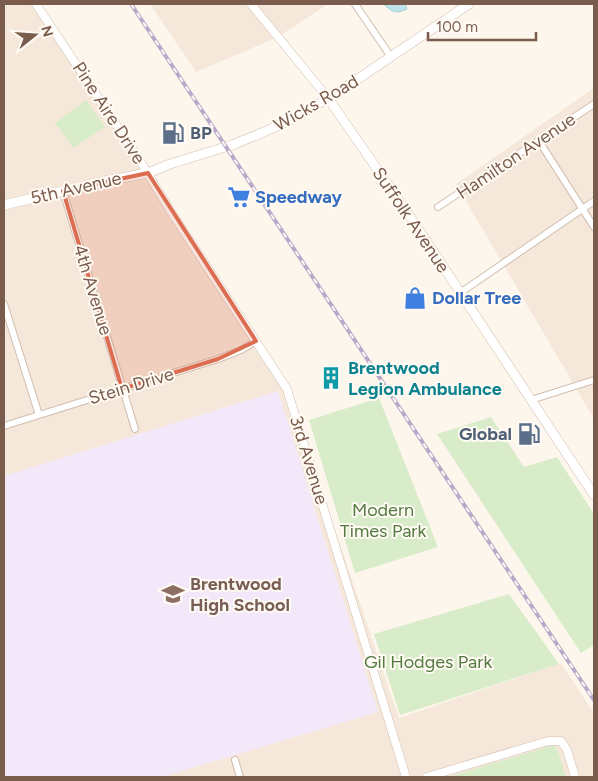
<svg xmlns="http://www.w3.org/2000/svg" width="598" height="781" viewBox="0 0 598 781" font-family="Figtree,sans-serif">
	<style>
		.residential { fill: #f5e8da }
		.education { fill: #f3e8fa }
		.green { fill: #d8ecc9 }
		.water { fill: #bfe3e8; stroke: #a5d3da }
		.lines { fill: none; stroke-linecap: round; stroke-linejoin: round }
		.minor-casing { stroke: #d1beb0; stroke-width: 8 }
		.tertiary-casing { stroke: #d1beb0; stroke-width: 9 }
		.secondary-casing { stroke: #d6c0b0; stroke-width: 10 }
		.minor { stroke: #fff; stroke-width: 6 }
		.tertiary { stroke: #fff; stroke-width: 8 }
		.secondary { stroke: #fff; stroke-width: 9 }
		.rail-casing { stroke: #b9a8c9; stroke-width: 4 }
		.rail { stroke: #fffaf3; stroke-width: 2; stroke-dasharray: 5.5; stroke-linecap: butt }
		.marked { fill: #dc6d51; fill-opacity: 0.2; stroke: #dc6d51; stroke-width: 4; stroke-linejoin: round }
		.labels { text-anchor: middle; stroke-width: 4; stroke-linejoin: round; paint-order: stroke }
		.street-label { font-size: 18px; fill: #7a5c4d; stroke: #fffaf3 }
		.service-label { font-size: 18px; font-weight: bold; fill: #4e5e75; stroke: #fffaf3; text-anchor: start }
		.shop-label { font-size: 18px; font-weight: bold; fill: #366cbe; stroke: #fffaf3; text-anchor: start }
		.culture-label { font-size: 18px; font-weight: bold; fill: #0d838f; stroke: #fffaf3; text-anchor: start }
		.park-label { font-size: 18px; fill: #537a41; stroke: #fffaf3 }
		.education-label { font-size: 18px; font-weight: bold; fill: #785e54; stroke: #fffaf3; text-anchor: start }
	</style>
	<rect width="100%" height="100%" fill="#fdf6ec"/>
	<path class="residential" d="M4 4H35L287 389 399 718 561 663 594 713V777H4Z
		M150 4H328L278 37 196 72Z
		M594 88V419L456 184Z"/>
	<path class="education" d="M278 391 378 712 162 777H4V476Z"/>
	<path class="green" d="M86 100 105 127 73 148 55 123Z
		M379 398 438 547 355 573 309 420Z
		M491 417 524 467 557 457 594 514V645L581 653 437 434Z
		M509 594 559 664 400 715 374 634Z
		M550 746H554L558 751 566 777H449Z"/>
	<path class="water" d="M383 4H405L407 9 399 12 392 11Z"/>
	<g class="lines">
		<defs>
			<path id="minor" d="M355 4 391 57
				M539 141 594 227
				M63 191 135 429
				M438 207 594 104
				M460 293 594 201
				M4 304 39 415
				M531 400 594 380
				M4 426 218 359 241 350 256 341
				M235 760 240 777"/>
			<path id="tertiary" d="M36 4 137 156 173 215 287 389 406 777
				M251 4 328 98
				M427 777 548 741H561L567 750 575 777"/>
			<path id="secondary" d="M328 98 413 221 594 495
				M4 205 105 181 148 173 170 164 232 145 264 132 293 119 340 91 469 4"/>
		</defs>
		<use href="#minor" class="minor-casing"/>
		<use href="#tertiary" class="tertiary-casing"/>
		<use href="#secondary" class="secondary-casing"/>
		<use href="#minor" class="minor"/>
		<use href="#tertiary" class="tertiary"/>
		<use href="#secondary" class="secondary"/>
		<defs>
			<path id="rail" d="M131 4 594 700"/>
		</defs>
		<use href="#rail" class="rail-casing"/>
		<use href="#rail" class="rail"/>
	</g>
	<path class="marked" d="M148 173 256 341 218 359 122 389 63 191Z"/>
	<defs>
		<symbol id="fuel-bare" viewBox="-9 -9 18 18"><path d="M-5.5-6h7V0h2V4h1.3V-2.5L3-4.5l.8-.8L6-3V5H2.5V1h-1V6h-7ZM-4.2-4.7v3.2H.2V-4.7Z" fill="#5c6f8a" stroke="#fffaf3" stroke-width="2.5" paint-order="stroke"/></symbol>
		<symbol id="supermarket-bare" viewBox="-9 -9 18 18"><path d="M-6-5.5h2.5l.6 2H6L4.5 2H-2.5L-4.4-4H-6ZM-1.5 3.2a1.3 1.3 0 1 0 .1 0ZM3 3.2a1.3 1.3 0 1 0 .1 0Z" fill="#3f7fe0" stroke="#fffaf3" stroke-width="2.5" paint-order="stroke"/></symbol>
		<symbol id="shop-bare" viewBox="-9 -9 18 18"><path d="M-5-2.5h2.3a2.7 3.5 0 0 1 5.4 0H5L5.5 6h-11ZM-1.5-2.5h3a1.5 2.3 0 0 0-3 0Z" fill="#3f7fe0" stroke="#fffaf3" stroke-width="2.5" paint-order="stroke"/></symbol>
		<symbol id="building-bare" viewBox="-9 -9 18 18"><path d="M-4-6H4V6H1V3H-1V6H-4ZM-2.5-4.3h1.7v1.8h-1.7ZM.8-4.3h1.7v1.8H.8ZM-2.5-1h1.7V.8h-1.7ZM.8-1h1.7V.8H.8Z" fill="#0f9aa8" stroke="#fffaf3" stroke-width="2.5" paint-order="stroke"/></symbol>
		<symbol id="school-bare" viewBox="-9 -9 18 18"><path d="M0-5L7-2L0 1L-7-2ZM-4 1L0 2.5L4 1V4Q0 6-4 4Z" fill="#8d6e63" stroke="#fffaf3" stroke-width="2.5" paint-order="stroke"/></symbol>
	</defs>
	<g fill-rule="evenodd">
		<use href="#fuel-bare" x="157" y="117" width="32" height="32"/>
		<use href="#supermarket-bare" x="223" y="181" width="32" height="32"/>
		<use href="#shop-bare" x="399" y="282" width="32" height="32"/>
		<use href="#building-bare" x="315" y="362" width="32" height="32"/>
		<use href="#fuel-bare" x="513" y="418" width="32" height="32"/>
		<use href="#school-bare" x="157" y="578" width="32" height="32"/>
	</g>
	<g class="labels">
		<g class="street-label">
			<text transform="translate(316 103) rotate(-30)" y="6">Wicks Road</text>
			<text transform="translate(109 113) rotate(57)" y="6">Pine Aire Drive</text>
			<text transform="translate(516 156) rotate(-34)" y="6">Hamilton Avenue</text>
			<text transform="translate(76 188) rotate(-13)" y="6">5th Avenue</text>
			<text transform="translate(411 220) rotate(56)" y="6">Suffolk Avenue</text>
			<text transform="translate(93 290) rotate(73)" y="6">4th Avenue</text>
			<text transform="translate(131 386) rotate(-17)" y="6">Stein Drive</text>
			<text transform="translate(309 460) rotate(73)" y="6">3rd Avenue</text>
		</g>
		<g class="service-label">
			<text x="190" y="139">BP</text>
			<text x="512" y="440" text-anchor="end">Global</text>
		</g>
		<g class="shop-label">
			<text x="255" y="203">Speedway</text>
			<text x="432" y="304">Dollar Tree</text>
		</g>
		<g class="culture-label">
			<text x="348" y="374">Brentwood<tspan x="348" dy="21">Legion Ambulance</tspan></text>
		</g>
		<g class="park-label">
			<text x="383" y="516">Modern<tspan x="383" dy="21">Times Park</tspan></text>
			<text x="428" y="668">Gil Hodges Park</text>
		</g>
		<g class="education-label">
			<text x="190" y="590">Brentwood<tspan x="190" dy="21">High School</tspan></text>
		</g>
	</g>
	<rect width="598" height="781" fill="none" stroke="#7a5c4d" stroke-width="10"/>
	<g transform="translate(35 35) rotate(73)" stroke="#fffaf3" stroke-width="4" paint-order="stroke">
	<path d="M0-4L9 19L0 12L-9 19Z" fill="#7a5c4d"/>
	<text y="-8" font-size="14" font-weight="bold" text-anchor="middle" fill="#7a5c4d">N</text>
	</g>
	<path d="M428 32v8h108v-8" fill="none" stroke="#7a5c4d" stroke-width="2.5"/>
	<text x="436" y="32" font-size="15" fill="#7a5c4d" stroke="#fffaf3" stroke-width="4" paint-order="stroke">100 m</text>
</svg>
